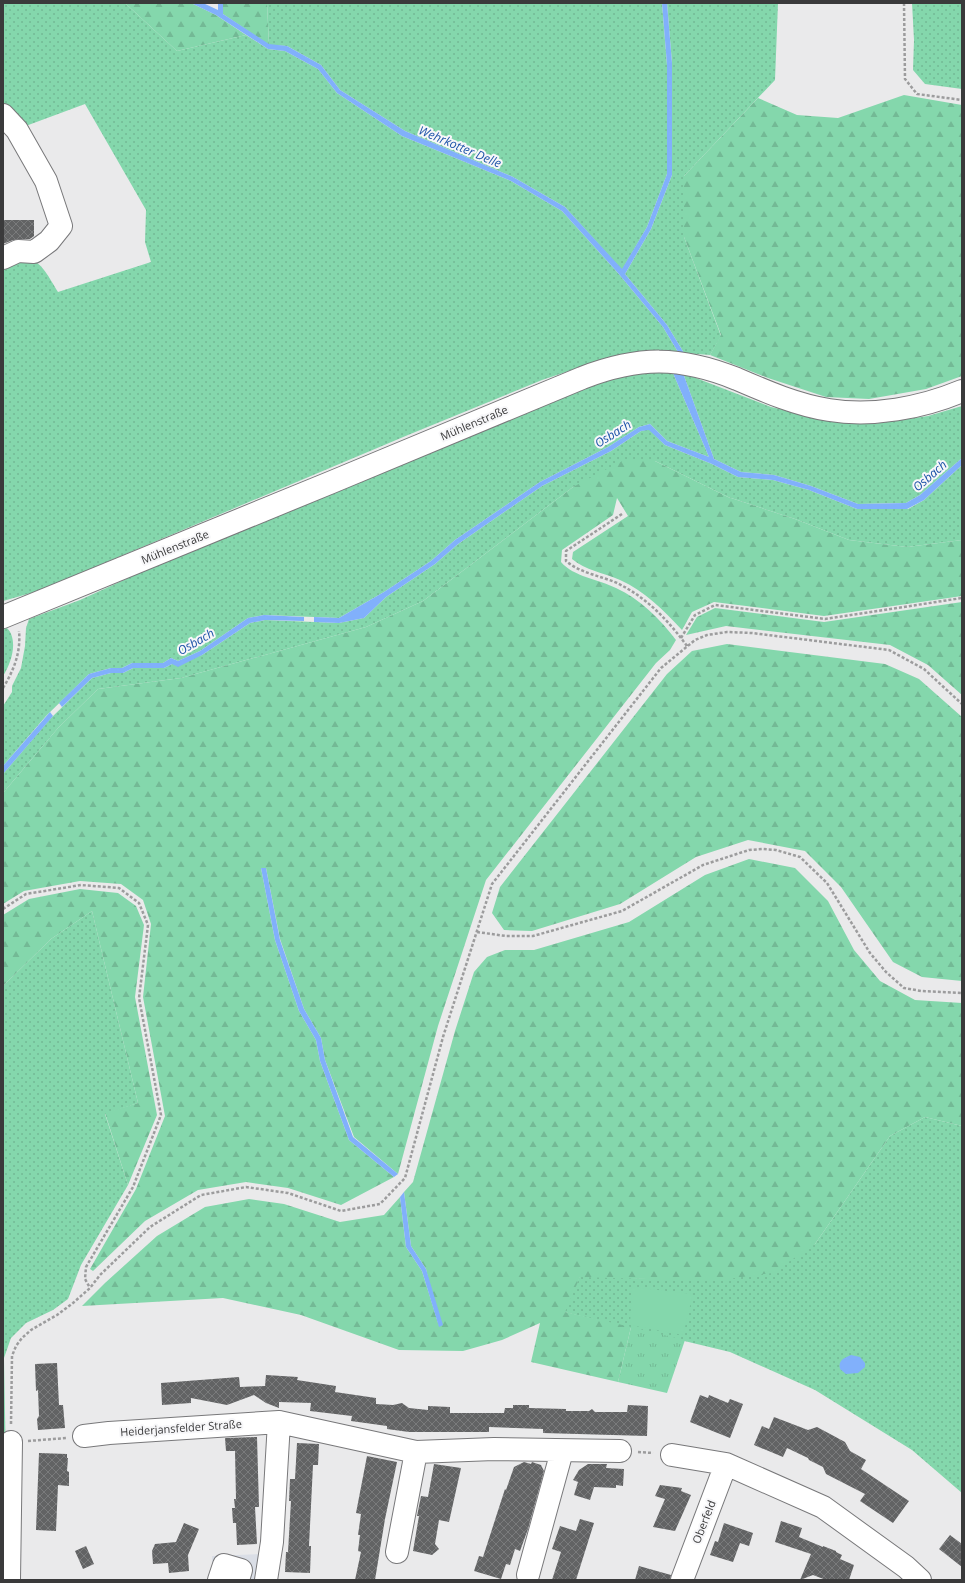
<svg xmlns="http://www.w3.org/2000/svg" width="965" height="1583" viewBox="0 0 965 1583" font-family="'Open Sans',sans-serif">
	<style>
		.built { fill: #dadee6 }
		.grass { fill: url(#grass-dots) }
		.forest { fill: url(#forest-firs) }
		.park { fill: url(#park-tufts) }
		.pitch { fill: #84d7ac }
		.water { fill: #81b0fb }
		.building { fill: url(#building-cross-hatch) }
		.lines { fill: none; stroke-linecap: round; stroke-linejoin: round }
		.minor-casing { stroke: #78787a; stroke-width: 24 }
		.path { stroke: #9c9c9d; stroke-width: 2.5; stroke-dasharray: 3 2; stroke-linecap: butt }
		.minor { stroke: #fff; stroke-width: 22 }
		.labels { text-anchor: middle; stroke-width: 4; stroke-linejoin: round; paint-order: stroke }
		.street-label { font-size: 11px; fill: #3a3a3b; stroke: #f7f7f9 }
		.water-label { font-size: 12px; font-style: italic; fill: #1a51a7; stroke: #f7f7f9 }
	</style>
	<defs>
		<pattern id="grass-dots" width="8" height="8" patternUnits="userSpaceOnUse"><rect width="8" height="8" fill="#84d7ac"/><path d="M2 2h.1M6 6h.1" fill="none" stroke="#73b995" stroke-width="1.8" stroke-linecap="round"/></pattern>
		<pattern id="forest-firs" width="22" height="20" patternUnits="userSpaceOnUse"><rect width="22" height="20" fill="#84d7ac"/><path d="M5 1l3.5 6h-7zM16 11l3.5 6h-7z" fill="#73b995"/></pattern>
		<pattern id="park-tufts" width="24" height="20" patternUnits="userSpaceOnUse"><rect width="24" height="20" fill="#84d7ac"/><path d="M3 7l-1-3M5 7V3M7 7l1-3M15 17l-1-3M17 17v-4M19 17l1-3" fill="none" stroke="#73b995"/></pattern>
		<pattern id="building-cross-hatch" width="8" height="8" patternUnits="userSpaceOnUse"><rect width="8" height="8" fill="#626364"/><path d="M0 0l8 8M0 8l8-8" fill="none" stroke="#7a7b7c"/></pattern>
	</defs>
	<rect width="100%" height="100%" fill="#eaeaeb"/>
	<path class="built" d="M263 1554 254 1580H213L212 1556Z"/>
	<path class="grass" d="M3 3H125L177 51 246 35 268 49 285 51 318 69 337 93 402 136 511 181 562 211 618 273 663 327 678 352 587 365 542 380 408 435 38 591 3 601V266C37 250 42 266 58 292L151 262 145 242 146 210 85 104 23 127 3 107Z
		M267 3H578V4L583 3H662L667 65V174L647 227 622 270 565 207 513 177 405 131 340 90 321 65 287 46 269 45Z
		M667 3H778L775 80 684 176V237L721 336 710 355 684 353 667 325 625 274 651 229 672 175V63Z
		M912 3H962V89L925 84 913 70 914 40Z
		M635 372 673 373 709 457 667 441 650 424 639 427 608 447 540 482 455 540 431 561 384 592 339 618 264 615 248 618 200 651 178 661 171 658 163 663H132L122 668H111L89 674 46 716 3 766V706L12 692V686L21 668 25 646 26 628 29 619 80 600 170 559 583 386Z
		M683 373 771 407 828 420 873 424 928 416 962 406V458L920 495 906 503 858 504 811 486 774 475 741 472 714 459Z
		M649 429 665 445 712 464 738 477 773 480 809 490 857 509H908L924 500 962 465V540L907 547 849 540 795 519 728 497 655 461 573 487 423 601 366 627 181 678 98 689 58 728 3 793V774L50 719 92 678 111 673H123L133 668H164L172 664 202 655 250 623 265 620 339 623 364 618 386 597 435 564 458 544 542 486 611 451 641 431Z
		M7 628C19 640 11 664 3 676V629Z
		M92 911 138 1103 105 1114 128 1185 81 1265 68 1299 53 1310 26 1323 11 1338 4 1358 6 1468H3V986L51 939Z
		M925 1117 962 1126V1493L912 1450 815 1390 730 1352 564 1312 580 1276 657 1279 815 1244 890 1136Z"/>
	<path class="forest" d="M125 3H191L216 15 246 35 177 51Z
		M223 3H267L269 45 223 14Z
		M904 95 962 105V376L926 389 869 399 826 397 768 378 710 355 721 335 684 237V176L758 98 797 115 838 118Z
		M626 459 655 461 728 497 795 519 849 540 907 547 962 540V596L824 616 714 602 692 612 682 630C663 610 645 591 620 580 604 573 585 570 572 559L573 552 628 516 617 498 613 515 562 550 561 562C574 577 598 579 616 588 640 599 660 619 676 640L670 650 656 663 486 880 438 1026 398 1174 354 1137 325 1060 321 1038 304 1009 280 939 266 868H261L275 940 299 1011 316 1040 320 1061 349 1140 394 1177 341 1205 288 1188 246 1182 198 1190 145 1221 93 1271 90 1269 136 1189 165 1116 143 997 151 924 143 900 121 884 80 881 24 891 3 904V793L58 728 98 689 181 678 366 627 423 601 573 487Z
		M962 602V695L928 665 890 645 726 626 686 635 697 617 715 608 824 622Z
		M727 644 885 664 919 679 962 717V981L922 977 893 962 841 887 805 851 748 840 696 857 620 904 532 931 504 930 492 913 500 887 667 674 692 651Z
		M749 859 795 868 828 901 854 950 880 981 915 1000 962 1003V1126L925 1117 890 1136 815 1244 772 1273 713 1281 580 1277 565 1312 631 1327 618 1382 531 1362 540 1323 502 1340 463 1351 399 1350 301 1315 223 1298 82 1306 105 1283 157 1236 205 1207 249 1199 284 1204 340 1222 384 1215 400 1197 406 1247 422 1271 439 1326 426 1269 411 1246 404 1192 413 1182 455 1031 474 972 487 957 505 950H534L629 922 705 875Z
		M80 889 118 893 136 906 144 925 135 997 157 1115 128 1185 105 1113 138 1103 92 911 51 939 3 986V915L29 899Z"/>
	<path class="park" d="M631 1327 685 1340 667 1393 618 1382Z"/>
	<path class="pitch" d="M632 1287 693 1294 683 1335 630 1325Z"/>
	<path class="water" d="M191 3H203L218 10V3H223V14L269 44 287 46 321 65 340 90 405 131 513 177 565 207 622 269 647 227 667 174V65L662 3H667L672 63V175L651 229 625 274 667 325 684 353 678 352 663 327 618 273 562 211 511 181 402 136 337 93 318 69 285 51 268 49 216 15Z
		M673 373H683L714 459 741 472 774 475 811 486 858 504 906 503 920 495 962 458V465L924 500 907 509H857L809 490 773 480 738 477 712 464 665 445 649 430 641 431 611 451 542 486 458 544 435 564 386 597 364 618 339 623 314 622V617L339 618 384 592 431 561 455 540 540 482 608 447 639 427 650 424 667 441 709 457Z
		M264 615 304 617V621L265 620 250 623 202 655 178 667 172 664 164 668H133L123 673H111L92 678 62 707 59 703 89 674 111 668H122L132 663H163L171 658 178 661 200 651 248 618Z
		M50 712 53 716 3 774V766Z
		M261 868H266L280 940 304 1009 321 1038 325 1060 353 1137 398 1174 394 1177 349 1140 320 1061 316 1040 299 1011 275 940Z
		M404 1192 411 1246 426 1269 443 1325 439 1327 422 1271 406 1247 400 1197Z
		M851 1355 860 1357 865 1363V1367L858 1373 846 1374 840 1369C838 1360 844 1358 851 1355Z"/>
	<path class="building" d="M3 220H34V236L30 239 13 240 3 244Z
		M57 1363 59 1405H63L65 1428 38 1430 37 1419 39 1416 38 1390 36 1391 35 1364Z
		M266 1375 298 1377 297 1380 336 1386 335 1392 376 1398V1404L393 1405 402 1403 409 1408 428 1410V1406L450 1407V1413H504L505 1408H513V1405H529V1408L566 1409V1411H589L592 1409 595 1412H627L628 1405 648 1406 647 1436 543 1433V1429L489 1427V1432H409L387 1429V1426L351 1421 352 1416 310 1411 311 1403 279 1402V1408L266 1403 254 1395 227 1405 191 1398V1403L162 1405 161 1383 239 1377 240 1387 265 1386Z
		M700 1395 708 1398 709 1395 728 1403 730 1399 743 1404 730 1438 690 1422Z
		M774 1417 808 1430 817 1427 845 1442 850 1451 866 1460 861 1469 909 1501 893 1523 860 1501 865 1494 826 1474 823 1467 809 1460 808 1458 787 1448 783 1457 754 1445 762 1426 769 1429Z
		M257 1437 259 1507H255L257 1544 237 1545 236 1523H233L232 1508H235L234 1499H236L235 1451H226L225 1438Z
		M297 1443 319 1444 318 1465H313L309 1546H311L310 1573 285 1572 286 1552H288L291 1501H289L290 1479H295Z
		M39 1453 67 1454V1458H68L67 1471 69 1472V1486L58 1485 56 1531 36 1530Z
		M367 1456 397 1462 385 1519 375 1580H355L361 1552 358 1551 360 1535H358L361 1514 356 1513Z
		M524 1462 531 1464 532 1462 541 1465 544 1471 528 1529 520 1551 515 1549 510 1565 506 1564 501 1579 474 1571 479 1556 483 1557 505 1489 506 1490 514 1467Z
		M434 1464 461 1468 449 1522 439 1520 435 1544 439 1549 432 1555 413 1551 419 1516H417L421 1496 428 1497Z
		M588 1464H607L606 1468 624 1469 623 1486 616 1485V1488L594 1487 590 1500 574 1495 578 1482 573 1480 579 1470Z
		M660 1485 682 1488 681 1491 691 1495 675 1531 653 1527 665 1499 655 1496Z
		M580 1519 594 1523 576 1580H552L561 1552 552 1549 560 1526 576 1531Z
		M781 1521 802 1528 799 1537 823 1547V1546L836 1551V1552L842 1555 840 1559 854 1565 849 1580H826L813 1575 800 1580 811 1554 775 1542Z
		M184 1523 199 1529 188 1555 189 1571 169 1573 168 1563 153 1564 152 1551 155 1544 176 1542Z
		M724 1523 753 1533 749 1546 740 1543 733 1562 710 1555 715 1541 718 1542Z
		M950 1535 962 1544V1567L939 1549Z
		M86 1546 94 1564 83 1569 75 1551Z
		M639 1566 671 1575 670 1580H635Z"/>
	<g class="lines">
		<defs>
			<path id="minor" d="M3 115 17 130 46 181 61 226 49 241 34 252 18 251 3 258
				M3 617 332 482 582 378C639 356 680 356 737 379 767 392 797 405 829 410 873 417 921 408 962 391
				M84 1436 109 1433 279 1422 416 1452 494 1449 620 1451
				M672 1455 726 1464 823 1507 906 1567 920 1580
				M397 1552 416 1452
				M528 1575 562 1451
				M9 1580 11 1442
				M219 1580 224 1565 241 1570 238 1580
				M266 1580 272 1542 279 1422
				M682 1580 726 1464"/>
		</defs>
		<use href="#minor" class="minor-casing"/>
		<path class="path" d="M904 3 905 79 917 94 962 100
			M622 514 566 551V561C580 573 601 576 617 583 646 597 668 620 687 646
			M681 638 695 615 715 605 825 619 962 598
			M3 688C14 670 21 652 19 631
			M3 909 26 894 81 885 119 888 139 903 148 925 139 998 161 1115 133 1187 86 1267 85 1279 90 1288
			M477 932 506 936H533L622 911 703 865 749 850 763 849 776 850 800 857 827 883 870 953 886 972 904 988 921 991 962 993
			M11 1424 12 1356 16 1346 22 1338 31 1330 57 1315 73 1303 90 1288 100 1275 150 1227 201 1195 246 1187 288 1193 341 1211 380 1204 405 1178 443 1037 492 884 661 668 695 640 707 635 727 632 752 633 889 650 924 669 962 704
			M28 1441 67 1438
			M638 1452 653 1453"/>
		<use href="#minor" class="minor"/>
	</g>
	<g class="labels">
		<g class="street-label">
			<text transform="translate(474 423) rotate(-23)" y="4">Mühlenstraße</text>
			<text transform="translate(175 547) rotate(-22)" y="4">Mühlenstraße</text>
			<text transform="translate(181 1428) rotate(-4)" y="4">Heiderjansfelder Straße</text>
			<text transform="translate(704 1522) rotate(-69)" y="4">Oberfeld</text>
		</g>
		<g class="water-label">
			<text transform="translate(460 147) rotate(23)" y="4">Wehrkotter Delle</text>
			<text transform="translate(613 434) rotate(-32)" y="4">Osbach</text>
			<text transform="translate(930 476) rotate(-41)" y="4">Osbach</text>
			<text transform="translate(196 642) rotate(-30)" y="4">Osbach</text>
		</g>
	</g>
	<rect width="965" height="1583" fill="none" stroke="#3a3a3b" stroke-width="8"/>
</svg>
